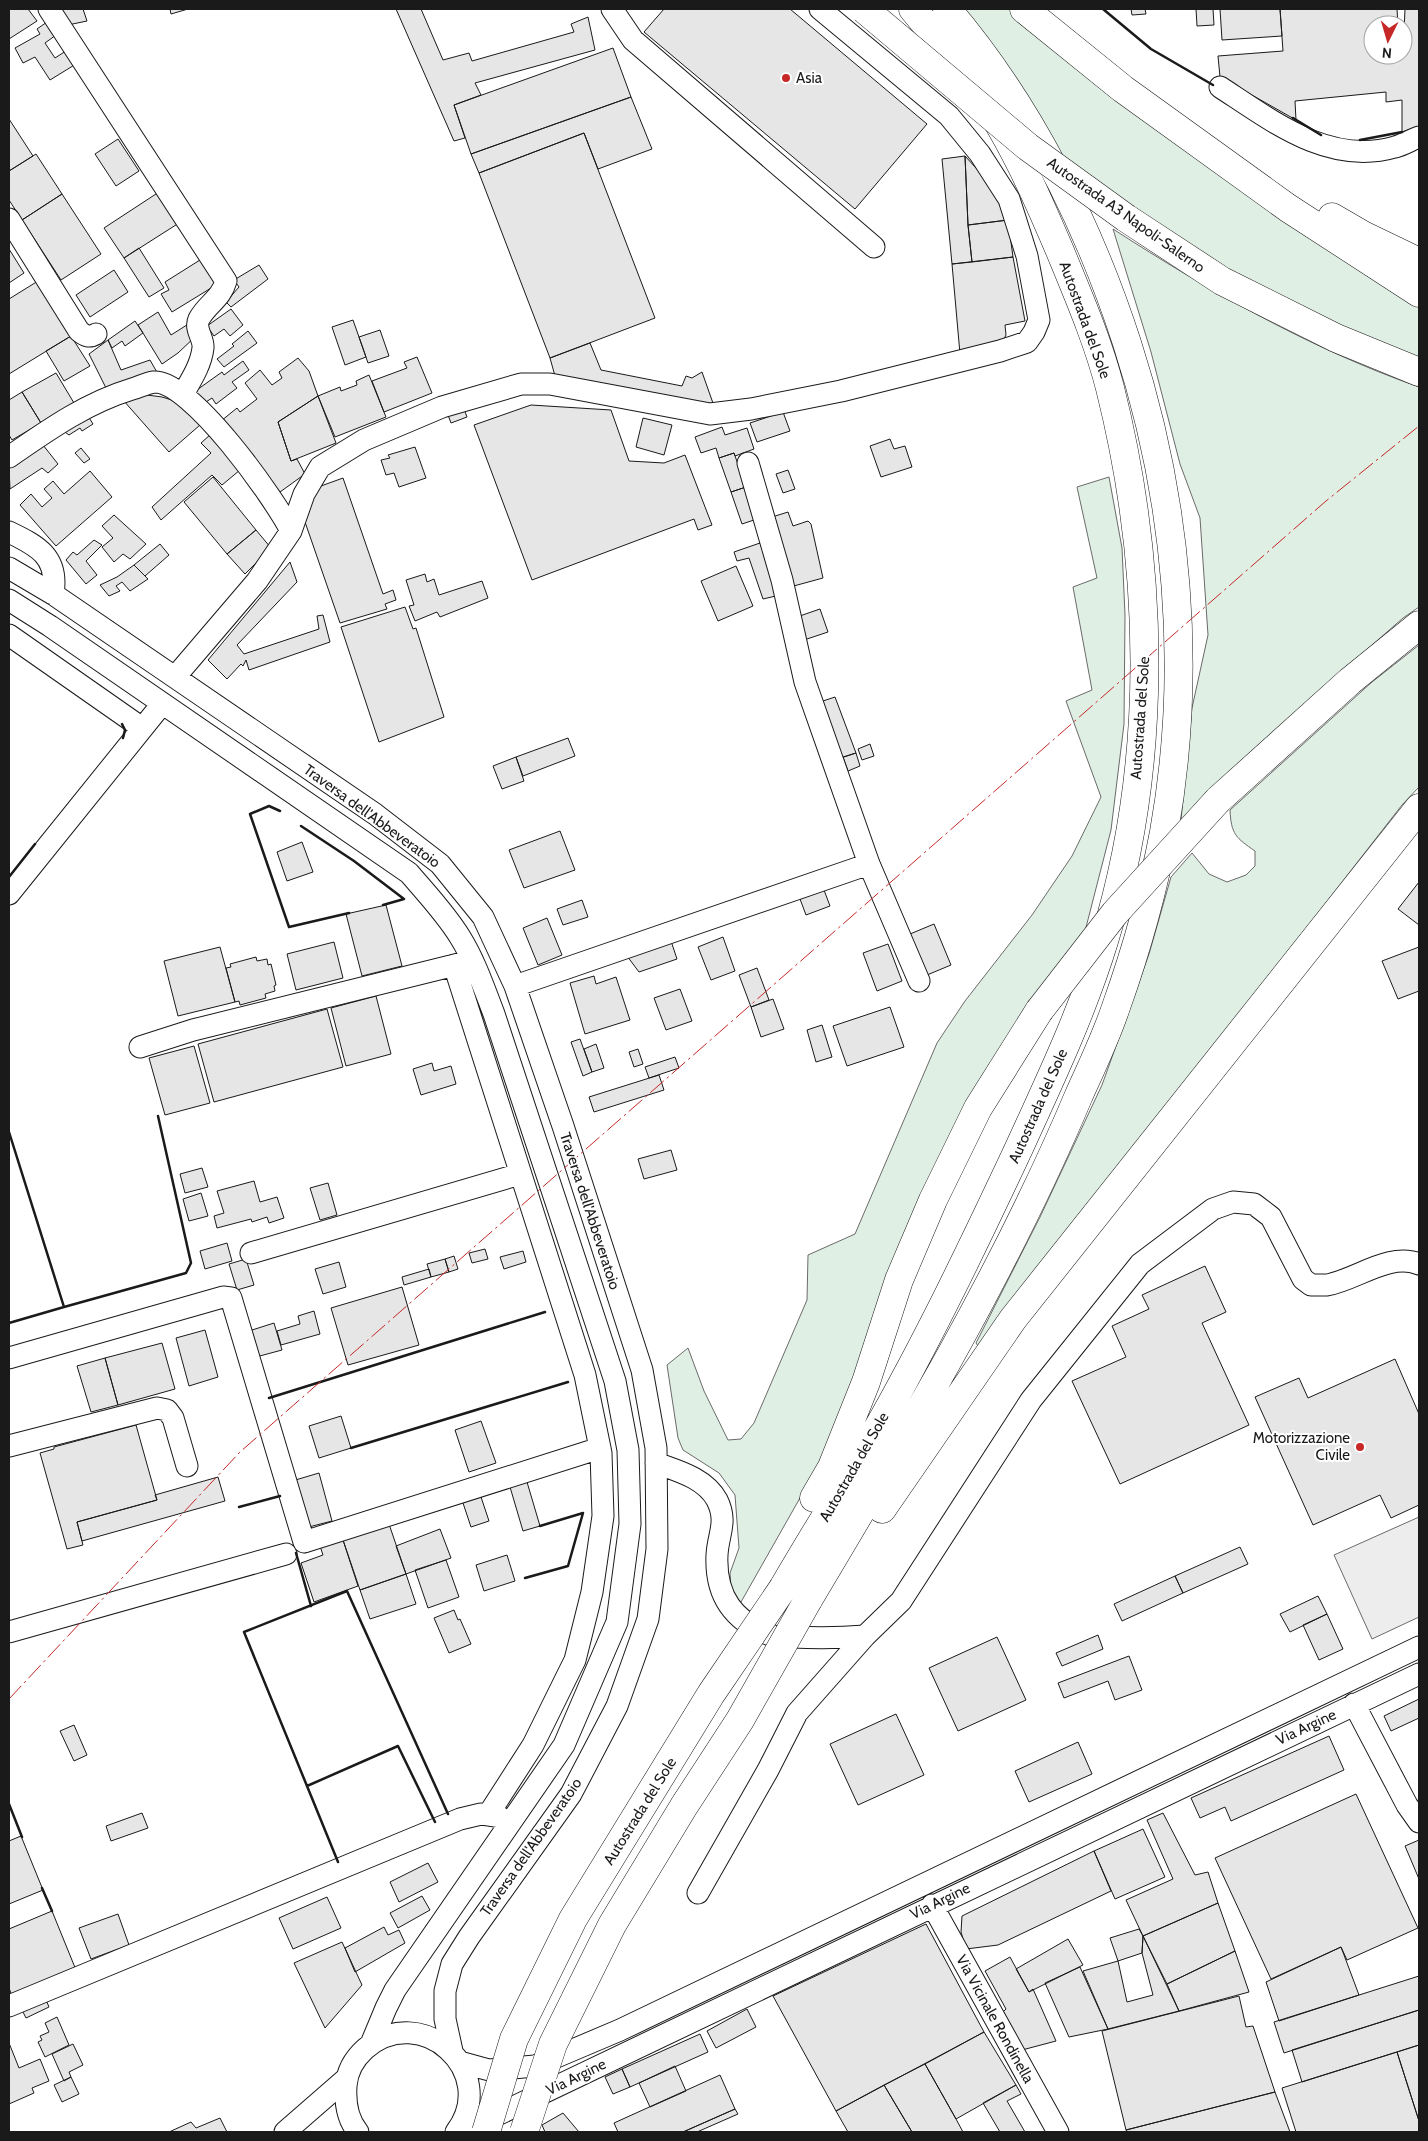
<svg xmlns="http://www.w3.org/2000/svg" width="1428" height="2141" viewBox="0 0 1428 2141" font-family="Cabin,sans-serif">
	<style>
		.green { fill: #e0efe3; stroke: #6a6a6a }
		.parking { fill: #ededed; stroke: #6a6a6a }
		.building { fill: #e6e6e6; stroke: #1a1a1a }
		.lines { fill: none; stroke-linecap: round; stroke-linejoin: round }
		.minor-casing { stroke: #1a1a1a; stroke-width: 23 }
		.highway-casing { stroke: #1a1a1a; stroke-width: 29 }
		.minor { stroke: #fff; stroke-width: 21 }
		.highway { stroke: #fff; stroke-width: 28 }
		.highway-bridge-casing { stroke: #1a1a1a; stroke-width: 29; stroke-linecap: butt }
		.highway-bridge { stroke: #fff; stroke-width: 28 }
		.wall { stroke: #1a1a1a; stroke-width: 2.5 }
		.power { stroke: #c62828; stroke-width: 1; stroke-dasharray: 18 4 2.5 4; stroke-linecap: butt }
		.poi-dot { fill: #c62828; stroke: #fff; stroke-width: 2 }
		.labels { text-anchor: middle; stroke-width: 4; stroke-linejoin: round; paint-order: stroke }
		.poi-label { font-size: 15px; fill: #1a1a1a; stroke: #fff; text-anchor: start }
		.street-label { font-size: 15px; fill: #1a1a1a; stroke: #fff }
	</style>
	<rect width="100%" height="100%" fill="#fff"/>
	<path class="green" d="M963 9H1012L1419 304V361L1324 321 1208 260 1058 155 1006 63Z
		M1113 229C1209 291 1311 349 1419 387V607L1403 618 1266 738 1181 820 1192 708 1208 635 1200 518 1180 464 1151 352Z
		M1109 477 1122 548 1125 615 1124 724 1111 830 1083 939 1067 957 866 1360 813 1475 741 1602 736 1599 731 1587 730 1573 739 1548 735 1495 719 1473 683 1450 678 1438 667 1365 688 1348 704 1391 728 1440 741 1439 754 1423 807 1300 808 1255 855 1234 937 1043 965 1001 1032 915 1072 856 1101 797 1066 701 1092 690 1073 587 1097 578 1077 487Z
		M1419 645V787L1402 805 1198 1067 978 1346 976 1343 1040 1217 1102 1085 1149 954 1171 877 1192 853 1209 874 1227 882 1246 875 1255 866V851C1236 838 1231 834 1230 810L1372 682Z"/>
	<path class="parking" d="M1419 1517V1617L1372 1639 1334 1555Z"/>
	<path class="building" d="M9 9H28L37 21 9 39Z
		M55 9H83L87 21 63 26Z
		M170 9H188L171 14Z
		M396 9H421L443 60 469 53 472 61 574 32 571 24 588 17 595 50 475 83 481 95 454 105 465 138 454 141Z
		M664 9H790L927 124 855 209 644 32Z
		M1131 9H1145L1146 14 1132 15Z
		M1196 9H1213L1214 25 1197 26Z
		M1220 9H1280L1282 36 1222 40Z
		M1280 9H1397L1398 25H1373V55H1403L1405 9H1419V126L1402 132V100L1386 102V92L1295 101 1296 120 1220 77 1218 56 1283 51Z
		M47 22 56 35 45 43 55 58 69 49 76 64 50 80 35 57 23 63 15 48 40 34 37 29Z
		M613 48 631 97 471 154 454 105Z
		M631 97 652 149 598 169 584 133 479 173 471 154Z
		M9 119 33 156 9 171Z
		M584 133 655 318 550 358 479 173Z
		M118 139 139 171 116 186 95 154Z
		M36 154 62 194 22 220 9 200V171Z
		M965 156 997 191 1008 220 968 225Z
		M965 156 968 225 972 262 952 264 942 159Z
		M159 192 179 223 124 258 104 228Z
		M62 194 101 254 61 280 22 220Z
		M1008 220 1013 257 972 262 968 225Z
		M139 248 164 288 149 297 124 258Z
		M9 249 24 273 9 283Z
		M1013 257 1025 321 1005 325 1006 335 1003 341 960 354 952 264Z
		M200 260 216 285 172 312 161 294 169 290 165 282Z
		M259 265 268 279 231 307 226 302 239 287 234 280Z
		M114 270 128 292 90 317 76 295Z
		M38 281 71 336 9 374V299Z
		M231 309 243 325 230 336 224 329 214 336 207 326Z
		M158 312 171 335 190 323 197 335 178 353 162 364 138 325Z
		M353 320 366 357 345 365 332 327Z
		M135 321 143 333 125 346 122 341 112 348 108 340Z
		M380 330 389 356 368 363 359 337Z
		M248 331 257 343 224 367 217 359 234 346 232 344Z
		M71 336 90 366 64 381 46 351Z
		M108 340 121 370 150 360 158 374 108 392 89 354Z
		M590 343 601 370 682 386 686 376 692 378 702 372 714 406 555 376 550 358Z
		M417 357 432 393 384 412 372 381 407 368 404 362Z
		M298 358 309 371 318 396 278 422 291 461 297 459 305 474 280 492 221 421 237 408 240 412 257 399 245 383 260 370 272 385 282 378 279 372Z
		M243 361 249 370 232 382 237 388 216 404 212 398 203 404 194 392 222 372 224 375Z
		M56 373 74 403 41 423 22 392Z
		M369 375 386 417 335 437 318 396 340 387 341 391 357 385 356 381Z
		M22 392 41 423 12 440 9 435V400Z
		M140 394 162 397 182 403 200 425 169 452 123 400Z
		M318 396 336 443 291 461 278 422Z
		M531 405 611 410 629 461 664 463 685 455 712 525 698 530 694 519 532 580 474 425Z
		M464 409 467 417 451 423 448 415Z
		M783 412 790 431 757 442 750 423Z
		M88 416 93 424 82 431 80 428 69 435 62 430Z
		M643 418 672 425 664 455 636 447Z
		M722 427 725 435 747 428 754 449 735 456 734 453 719 458 716 448 701 453 695 437Z
		M211 434 240 470 222 485 212 475 161 520 152 507 211 453 201 443Z
		M890 439 894 449 905 446 912 467 881 477 870 446Z
		M43 445 58 464 48 473 42 468 10 489 9 467Z
		M415 447 426 478 399 487 394 473 386 475 381 460 390 458 388 455Z
		M81 448 90 459 84 463 75 453Z
		M734 453 746 487 731 492 719 458Z
		M788 470 795 489 783 493 776 474Z
		M90 471 112 497 56 546 20 505 31 494 42 507 52 498 44 489 53 481 64 494Z
		M213 477 256 530 227 554 184 502Z
		M343 478 383 594 393 590 396 600 385 604 387 609 340 623 305 522 313 499 321 486Z
		M746 487 757 519 742 524 731 492Z
		M788 512 793 526 808 521 811 524 823 578 790 587 772 517Z
		M114 515 146 544 130 559 123 554 114 562 102 547 113 538 102 526Z
		M256 530 271 548 245 574 227 554Z
		M94 540 102 545 86 561 97 575 86 584 66 560 73 552 77 555Z
		M760 543 780 595 763 599 749 558 737 561 734 552Z
		M160 544 169 555 145 576 134 565Z
		M290 562 297 582 237 645 244 654 319 629 317 616 323 615 330 642 249 670 246 660 243 666 241 664 227 679 208 660Z
		M134 565 148 579 130 591 122 582 116 586 120 591 109 596 100 585 117 577Z
		M736 566 753 606 718 621 701 581Z
		M425 574 427 582 434 579 439 595 482 581 488 598 440 617 437 612 415 621 409 606 414 605 406 580Z
		M405 607 413 629 416 628 444 717 379 742 341 627Z
		M820 609 828 632 801 641 794 618Z
		M835 697 856 753 841 758 820 702Z
		M568 738 575 756 523 776 516 757Z
		M870 744 874 756 862 760 858 749Z
		M856 753 860 766 848 771 843 757Z
		M516 757 524 781 502 789 493 766Z
		M560 831 575 870 524 888 509 850Z
		M302 842 313 872 287 881 277 852Z
		M1419 882V925L1398 909Z
		M824 890 830 906 806 915 800 899Z
		M582 900 588 917 563 925 557 909Z
		M386 905 402 966 362 976 346 914Z
		M547 918 562 955 538 965 523 928Z
		M934 924 951 965 927 975 910 934Z
		M723 937 735 971 711 980 698 947Z
		M671 941 677 959 639 972 627 956Z
		M334 942 343 978 296 990 287 954Z
		M888 944 902 981 877 991 863 953Z
		M220 947 235 1002 178 1016 164 961Z
		M1419 947V991L1398 999 1382 961Z
		M256 957 257 961 267 959 268 965 271 964 276 985 274 986 275 991 265 994 266 998 240 1005 239 1001 235 1002 226 968 231 967 230 964Z
		M757 968 769 1000 751 1007 739 975Z
		M594 976 596 984 616 977 630 1020 585 1034 570 983Z
		M680 989 692 1021 666 1030 654 998Z
		M376 996 391 1054 346 1066 331 1008Z
		M773 999 784 1029 761 1037 751 1007Z
		M890 1007 904 1047 847 1066 833 1026Z
		M327 1009 343 1067 214 1102 198 1044Z
		M822 1025 832 1057 816 1062 807 1030Z
		M580 1039 592 1072 583 1076 571 1042Z
		M596 1044 604 1068 592 1072 584 1049Z
		M194 1046 210 1103 165 1115 149 1058Z
		M638 1049 643 1064 634 1067 629 1052Z
		M675 1057 679 1068 649 1078 645 1067Z
		M432 1063 434 1071 451 1066 456 1084 421 1095 413 1069Z
		M659 1075 664 1090 594 1112 589 1097Z
		M671 1150 677 1170 644 1179 638 1159Z
		M202 1168 208 1187 185 1193 180 1174Z
		M254 1181 260 1202 277 1197 284 1218 269 1223 267 1217 252 1222 251 1219 217 1228 214 1216 224 1213 217 1191Z
		M328 1183 337 1215 320 1220 310 1188Z
		M201 1193 208 1216 189 1221 183 1199Z
		M227 1243 232 1261 205 1269 200 1251Z
		M485 1249 488 1259 472 1263 469 1253Z
		M523 1251 526 1262 504 1269 500 1257Z
		M454 1256 458 1269 449 1272 445 1259Z
		M246 1259 254 1285 237 1290 229 1264Z
		M445 1259 449 1272 431 1277 427 1264Z
		M339 1262 346 1287 323 1294 315 1269Z
		M1205 1266 1226 1312 1202 1323 1249 1425 1120 1484 1072 1381 1126 1357 1112 1326 1149 1309 1142 1295Z
		M429 1269 431 1277 404 1285 402 1277Z
		M402 1287 419 1345 348 1365 331 1308Z
		M314 1311 320 1334 281 1345 277 1331 300 1324 298 1316Z
		M274 1323 282 1350 256 1357 249 1331Z
		M205 1330 218 1377 189 1386 176 1338Z
		M162 1343 175 1389 118 1405 105 1358Z
		M105 1358 118 1405 91 1412 77 1366Z
		M1395 1359 1419 1414V1505L1391 1518 1380 1495 1313 1525 1255 1397 1299 1378 1308 1398Z
		M341 1416 351 1448 319 1458 309 1426Z
		M481 1421 496 1463 469 1472 455 1430Z
		M136 1425 157 1500 77 1522 83 1545 67 1549 40 1453 54 1449V1447Z
		M319 1473 332 1521 305 1528 292 1481Z
		M218 1477 225 1501 82 1541 77 1522 157 1500 155 1495Z
		M527 1482 540 1526 523 1531 510 1487Z
		M480 1494 489 1521 471 1527 462 1500Z
		M389 1524 406 1574 360 1590 343 1540Z
		M440 1529 451 1558 406 1574 396 1546Z
		M343 1540 358 1586 314 1602 301 1563 323 1555 320 1546Z
		M1240 1547 1248 1564 1183 1593 1175 1576Z
		M507 1555 515 1581 484 1591 476 1565Z
		M446 1560 459 1597 428 1608 415 1570Z
		M406 1574 416 1604 370 1619 360 1590Z
		M1175 1576 1183 1593 1122 1621 1114 1604Z
		M1318 1596 1327 1614 1290 1632 1280 1614Z
		M454 1610 458 1620 460 1619 471 1644 449 1653 434 1618Z
		M1327 1614 1343 1649 1319 1660 1303 1625Z
		M1098 1635 1103 1649 1062 1666 1056 1653Z
		M997 1637 1026 1700 958 1731 929 1668Z
		M1129 1656 1142 1690 1115 1700 1108 1681 1064 1698 1058 1683Z
		M1419 1699V1718L1391 1731 1384 1716Z
		M896 1714 924 1775 858 1805 830 1744Z
		M74 1725 87 1755 74 1761 60 1731Z
		M1329 1736 1344 1770 1231 1821 1225 1807 1200 1818 1191 1798Z
		M1078 1742 1092 1774 1029 1802 1015 1771Z
		M1356 1794 1418 1928 1347 1960 1341 1947 1271 1979 1215 1858Z
		M142 1813 148 1828 111 1841 106 1826Z
		M1163 1813 1195 1875 1208 1872 1218 1903 1143 1936 1126 1900 1173 1879 1147 1820Z
		M1143 1829 1165 1877 1115 1899 1094 1851Z
		M21 1836 43 1890 9 1904V1841Z
		M1419 1840V1879L1405 1846Z
		M1094 1851 1111 1891 998 1945 966 1949 961 1932 962 1916Z
		M428 1863 438 1882 399 1902 390 1882Z
		M422 1896 430 1910 398 1928 390 1913Z
		M327 1897 341 1928 293 1949 279 1918Z
		M1218 1903 1235 1951 1167 1984 1143 1936Z
		M52 1911 76 1970 12 1996 9 1988V1929Z
		M118 1914 129 1945 91 1959 79 1928Z
		M926 1924 984 2032 836 2111 773 1996Z
		M384 1927 388 1935 399 1930 405 1943 355 1972 345 1948Z
		M1139 1929 1143 1936 1142 1953 1118 1961 1110 1938Z
		M1143 1936 1179 2011 1108 2029 1083 1971 1118 1961 1127 2002 1153 1995 1142 1953Z
		M1068 1939 1083 1965 1029 1992 1016 1969Z
		M342 1942 362 1985 325 2028 294 1963Z
		M1341 1947 1359 1995 1279 2021 1266 1982Z
		M1235 1951 1249 1992 1179 2011 1167 1984Z
		M1010 1957 1029 1992 1033 1989 1056 2041 1022 2050 1003 2012 1006 2009 985 1971Z
		M1080 1967 1108 2029 1069 2037 1045 1983Z
		M1419 1976V2010L1284 2053 1274 2022Z
		M44 1995 49 2007 26 2018 20 2006Z
		M1239 1996 1246 2027 1253 2026 1275 2092 1126 2130 1102 2031Z
		M747 2009 756 2027 716 2048 707 2031Z
		M1419 2010V2045L1302 2082 1292 2050Z
		M57 2017 69 2045 45 2057 38 2042 42 2040 40 2036 49 2032 45 2023Z
		M984 2032 1016 2085 956 2119 925 2064Z
		M700 2034 708 2052 630 2087 622 2069Z
		M9 2043 19 2068 40 2059 49 2081 32 2088 34 2093 9 2104Z
		M73 2044 83 2065 69 2072 71 2077 64 2081 52 2054Z
		M1419 2045V2121L1397 2052Z
		M1397 2052 1419 2121V2132H1296L1282 2088Z
		M925 2064 956 2119 963 2132H912L884 2085Z
		M675 2066 686 2091 650 2107 639 2083Z
		M622 2069 630 2087 613 2094 605 2077Z
		M720 2075 735 2109 683 2132H618L614 2123Z
		M71 2077 79 2094 62 2102 54 2085Z
		M884 2085 912 2132H848L836 2111Z
		M1016 2085 1021 2094 1007 2101 1025 2132H1000L983 2103Z
		M1275 2092 1290 2132H1127L1126 2130Z
		M735 2109 738 2114 697 2132H683Z
		M563 2113 579 2132H545L542 2125Z
		M220 2118 227 2132H169L191 2122 196 2128Z"/>
	<g class="lines">
		<defs>
			<path id="minor" d="M49 9 226 281C221 299 207 304 199 319 194 329 204 338 203 348 201 365 191 380 183 394
				M612 9 633 40 874 247
				M1220 87C1272 121 1329 166 1395 147 1403 145 1411 140 1419 137
				M9 219 79 331C85 336 89 338 96 334
				M9 457C48 430 86 403 132 389 139 387 147 383 154 382 191 380 275 499 291 531
				M748 463 782 580 805 682 869 864 919 981
				M9 532C38 546 59 557 53 594
				M9 568 53 594 375 814 440 864 483 917 515 986 563 1126 642 1370 656 1448 657 1549 648 1619 617 1706 571 1794 469 1937 452 1964 445 1991V2019L452 2051
				M9 600 50 626 409 873C427 894 446 914 460 937 475 961 484 988 494 1014L615 1381 628 1450 630 1524 617 1622 564 1745 395 1990 386 2008 371 2044
				M9 635 142 728
				M175 677 257 581 291 531 304 494 320 467 364 440 442 407 521 384H550L710 414 751 409 841 391 1000 351 1027 342 1034 332 1039 320 1027 256 1009 199 980 154 949 116 820 9
				M9 894 162 704
				M454 965 585 1375 601 1453 603 1516 592 1592 575 1660 533 1745 488 1815
				M515 986 869 864
				M140 1047 193 1030 467 962
				M251 1253 520 1174
				M9 1358 223 1297 231 1298 304 1542 600 1448
				M9 1446 157 1408 167 1410 173 1418 187 1466
				M656 1463C678 1471 705 1478 717 1500 728 1522 718 1534 717 1555 715 1597 734 1622 773 1636 779 1637 786 1637 792 1637 816 1638 840 1638 865 1636
				M9 1632 286 1554
				M1354 1704 1407 1805 1419 1822
				M698 1893 768 1770 797 1713 865 1636 901 1601 1031 1400 1140 1264 1213 1209 1233 1202 1254 1204 1271 1217 1303 1279 1311 1285C1316 1285 1322 1285 1327 1285 1356 1280 1389 1252 1419 1264
				M932 1905 1058 2132
				M9 2006 460 1819 481 1814 500 1817
				M460 2062 489 2070 535 2066 620 2030 1419 1647
				M285 2132 347 2078
				M358 2132C347 2119 345 2102 346 2086 347 2071 354 2059 365 2049 421 2000 501 2072 456 2132
				M463 2132 476 2125 1419 1674"/>
			<path id="highway" d="M1024 9 1123 89 1288 208 1419 293
				M1332 217 1363 235 1419 262
				M1126 218 1222 281 1336 338 1419 372
				M1218 800 1350 681 1419 625
				M814 1498 832 1467 866 1382 899 1280 933 1200 978 1108 1039 1011
				M882 1509 1013 1319 1419 808
				M783 1588C813 1536 846 1485 875 1433 928 1340 974 1244 1019 1148 1050 1080 1082 1013 1104 941 1159 763 1155 568 1110 388 1098 341 1078 295 1060 251 1042 209 1023 165 1000 126 975 85 944 46 913 9
				M808 1600C906 1436 1005 1271 1079 1095 1092 1066 1106 1037 1116 1007 1136 951 1153 891 1164 832 1193 669 1178 500 1127 343 1088 223 1029 105 947 9"/>
		</defs>
		<use href="#minor" class="minor-casing"/>
		<use href="#highway" class="highway-casing"/>
		<use href="#minor" class="minor"/>
		<use href="#highway" class="highway"/>
		<defs>
			<path id="highway-bridge" d="M864 9 1028 147 1126 218
				M1039 1011 1115 913 1218 800
				M486 2132 514 2039 573 1919 711 1694 783 1588
				M524 2132 553 2044 612 1925 684 1806 740 1720 808 1600"/>
		</defs>
		<use href="#highway-bridge" class="highway-bridge-casing"/>
		<use href="#highway-bridge" class="highway-bridge"/>
		<path class="wall" d="M1103 9 1151 49 1213 85
			M1293 118 1321 135
			M1360 140 1402 132
			M122 724 125 730 123 738
			M280 811 269 806 250 814 289 927 349 913
			M301 826 354 861 404 899 383 905
			M9 877 35 844
			M9 1132 64 1307 186 1273 191 1263 158 1116
			M9 1323 64 1307
			M269 1398 545 1312
			M351 1448 568 1382
			M239 1507 280 1496
			M296 1553 311 1606
			M525 1578 568 1566 583 1513 540 1526
			M307 1786 338 1862
			M9 1804 22 1837
			M435 1822 398 1746 307 1786 244 1632 347 1591 448 1814
			M42 1888 52 1911"/>
		<path class="power" d="M9 1699 240 1452 1326 501 1419 426"/>
	</g>
	<g class="poi-dot">
		<circle cx="786" cy="78" r="5"/>
		<circle cx="1360" cy="1447" r="5"/>
	</g>
	<g class="labels">
		<g class="poi-label">
			<text x="796" y="83">Asia</text>
			<text x="1350" y="1443" text-anchor="end">Motorizzazione<tspan x="1350" dy="17">Civile</tspan></text>
		</g>
		<g class="street-label">
			<text transform="translate(1126 215) rotate(35)" y="5">Autostrada A3 Napoli-Salerno</text>
			<text transform="translate(1085 320) rotate(70)" y="5">Autostrada del Sole</text>
			<text transform="translate(1140 718) rotate(-86)" y="5">Autostrada del Sole</text>
			<text transform="translate(372 816) rotate(36)" y="5">Traversa dell'Abbeveratoio</text>
			<text transform="translate(1038 1106) rotate(-66)" y="5">Autostrada del Sole</text>
			<text transform="translate(590 1211) rotate(72)" y="5">Traversa dell'Abbeveratoio</text>
			<text transform="translate(854 1467) rotate(-60)" y="5">Autostrada del Sole</text>
			<text transform="translate(1306 1727) rotate(-25)" y="5">Via Argine</text>
			<text transform="translate(640 1811) rotate(-58)" y="5">Autostrada del Sole</text>
			<text transform="translate(531 1847) rotate(-55)" y="5">Traversa dell'Abbeveratoio</text>
			<text transform="translate(940 1901) rotate(-26)" y="5">Via Argine</text>
			<text transform="translate(995 2019) rotate(61)" y="5">Via Vicinale Rondinella</text>
			<text transform="translate(576 2077) rotate(-26)" y="5">Via Argine</text>
		</g>
	</g>
	<rect width="1428" height="2141" fill="none" stroke="#1a1a1a" stroke-width="20"/>
	<g transform="translate(1388 40) rotate(185)"><circle r="24" fill="#ffffff" stroke="#a3a3a3"/>
	<path d="M0-4L9 19L0 12L-9 19Z" fill="#c62828"/>
	<text y="-8" font-size="14" font-weight="bold" text-anchor="middle" fill="#1a1a1a">N</text>
	</g>
</svg>
